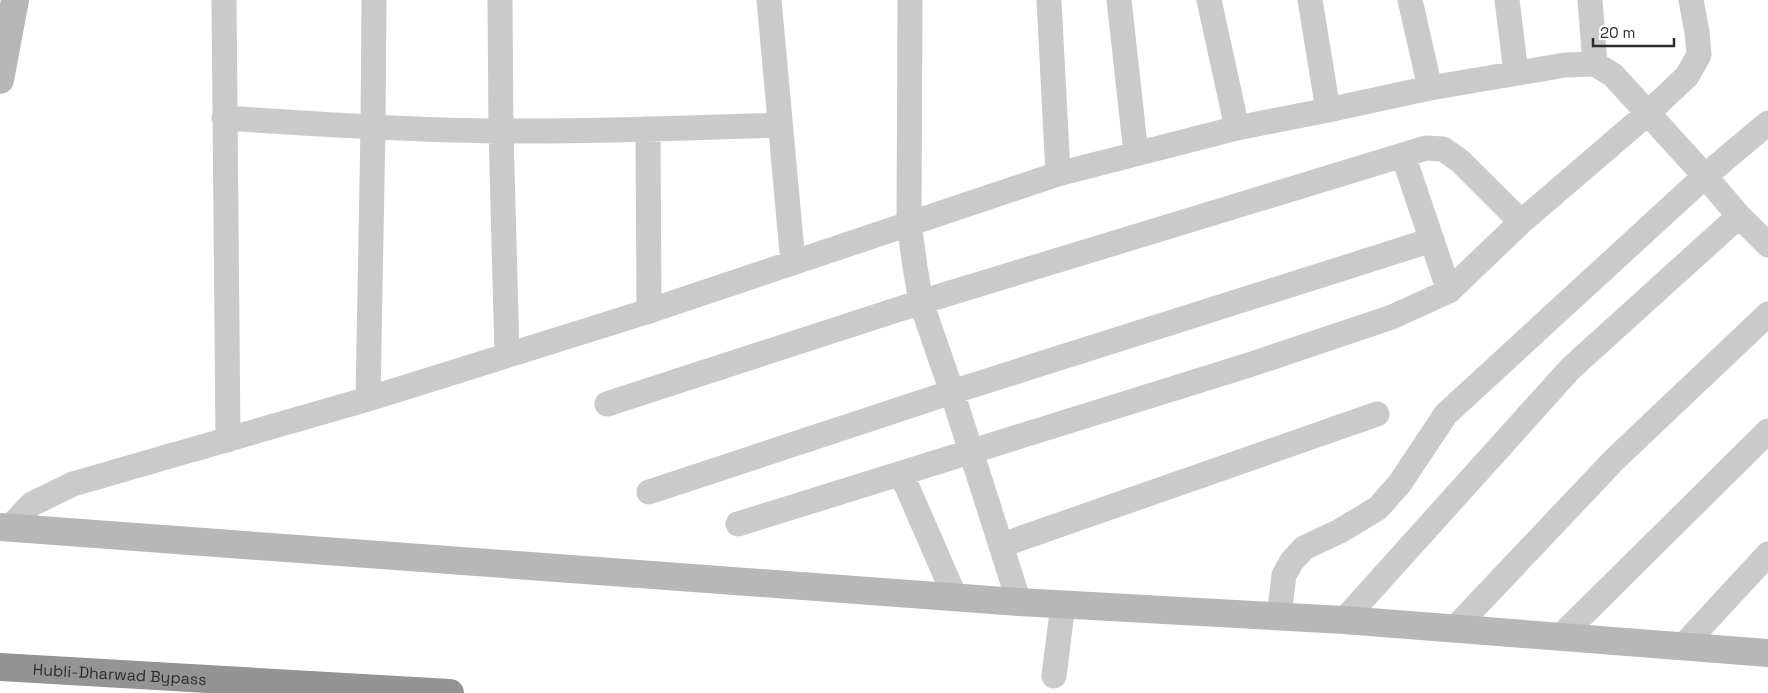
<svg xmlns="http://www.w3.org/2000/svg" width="1768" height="693" viewBox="0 0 1768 693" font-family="'Space Grotesk',sans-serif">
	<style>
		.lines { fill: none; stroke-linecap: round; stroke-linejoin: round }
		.street { stroke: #cacaca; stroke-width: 25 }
		.secondary { stroke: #b7b7b7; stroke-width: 28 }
		.highway { stroke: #949494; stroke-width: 28 }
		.labels { text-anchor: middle; stroke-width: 5; stroke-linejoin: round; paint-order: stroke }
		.street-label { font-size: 16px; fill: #2d2d2d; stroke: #fff }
	</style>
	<rect width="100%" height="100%" fill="#fff"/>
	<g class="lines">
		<path class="street" d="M224 0 228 440
			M500 0 501 131 507 354
			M769 0 793 263
			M910 0 909 223 915 267 921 302 952 392 1019 602
			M1049 0 1058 174
			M1119 0 1136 154
			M1209 0 1237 128
			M1310 0 1328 110
			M1410 0 1430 88
			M1507 0 1516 73
			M1590 0 1595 64
			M224 118C316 124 408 130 500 131 593 132 687 128 780 125
			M648 129 649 311
			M1403 155 1449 291
			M368 399 373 127 374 0
			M607 404 921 302 1426 148 1443 149 1460 161 1521 222
			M901 473 955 597
			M649 492 952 392 1432 240
			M738 524 1249 365 1392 317 1449 291 1521 222 1648 113 1687 76 1699 55 1697 32 1691 0
			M10 527 32 504 73 484 368 399 649 311 1058 174 1237 128 1328 110 1430 88 1565 65 1595 64 1613 75 1705 176 1739 216 1768 245
			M1002 545 1377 414
			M1279 617 1284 575 1292 561 1304 548 1340 531 1378 508 1400 483 1446 414 1705 176 1768 123
			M1344 620 1571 368 1739 216
			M1454 629 1614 460 1768 314
			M1560 637 1768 431
			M1683 646 1768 554
			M1054 676 1063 604"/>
		<path class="secondary" d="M0 80 15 0
			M0 527 1019 602 1344 620 1768 653"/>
		<path class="highway" id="s1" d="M0 667 450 693"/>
	</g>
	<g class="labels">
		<g class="street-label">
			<text dy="6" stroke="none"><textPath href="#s1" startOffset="120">Hubli-Dharwad Bypass</textPath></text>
		</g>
	</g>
	<path d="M1593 38v8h81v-8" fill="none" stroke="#2d2d2d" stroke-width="2.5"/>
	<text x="1600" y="38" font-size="15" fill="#2d2d2d" stroke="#ffffff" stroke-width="4" paint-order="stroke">20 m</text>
</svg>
